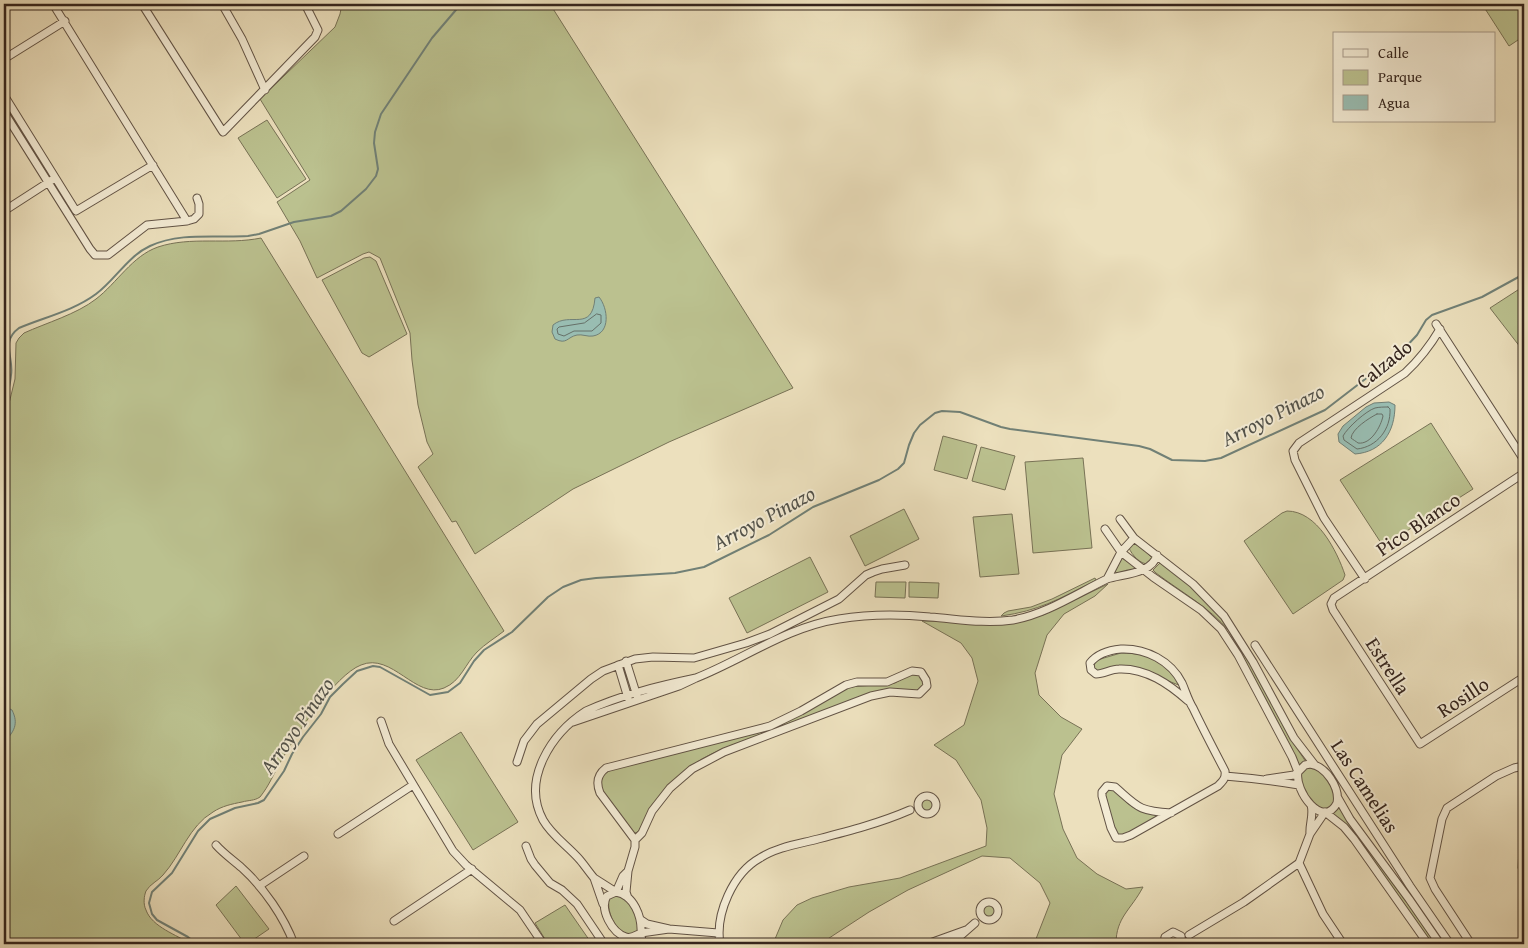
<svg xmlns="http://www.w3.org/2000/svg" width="1528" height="948" viewBox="0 0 1528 948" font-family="'Gentium Book Plus',serif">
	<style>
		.green { fill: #bbc18f; stroke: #787256 }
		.water { fill: #99bdb2; stroke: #718076 }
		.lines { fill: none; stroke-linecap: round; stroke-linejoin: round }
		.shore { stroke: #667068; stroke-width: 1 }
		.stream { stroke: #718076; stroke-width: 2 }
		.minor-casing { stroke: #625345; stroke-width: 9 }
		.minor { stroke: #f3ebd4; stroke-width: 7 }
		.labels { text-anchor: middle; stroke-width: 4; stroke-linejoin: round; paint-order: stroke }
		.street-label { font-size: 20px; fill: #34241d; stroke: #f3ebd4 }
		.water-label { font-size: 21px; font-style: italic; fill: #52524a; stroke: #f3ebd4 }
	</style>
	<rect width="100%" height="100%" fill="#ece0bd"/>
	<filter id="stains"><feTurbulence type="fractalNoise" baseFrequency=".004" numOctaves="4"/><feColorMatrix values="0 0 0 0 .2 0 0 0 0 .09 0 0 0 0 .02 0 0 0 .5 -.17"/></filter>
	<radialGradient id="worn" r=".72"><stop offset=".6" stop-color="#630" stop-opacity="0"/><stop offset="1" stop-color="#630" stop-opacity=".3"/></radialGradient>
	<path class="green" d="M342 4H550L793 388 669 442 573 489 475 554 456 521 452 522 418 467 433 454 427 442 418 405 412 360 410 333 380 258 369 252 363 254 317 278 300 241 277 202 310 180 260 99 335 27 340 14Z
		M1482 4H1524V36L1509 46Z
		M267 120 306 179 277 198 238 138Z
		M261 238 504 631C495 638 485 644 477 652 465 664 461 681 444 688 416 700 392 652 361 665 335 675 295 736 281 761 274 773 269 786 260 797 254 801 249 800 242 802 232 804 222 806 213 812 189 826 181 855 163 875 158 881 150 884 146 891 144 896 143 904 146 910 152 927 177 935 191 944H4V424L15 379 16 343 19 338 24 333C46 323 77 314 96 299 117 283 132 256 158 247 191 236 227 245 261 238Z
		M370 257 376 261 407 334 369 357 362 353 322 280 364 258Z
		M1524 286V352L1490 308Z
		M1431 423 1473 489 1383 546 1340 480Z
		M943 436 977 445 967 479 934 470Z
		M981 447 1015 456 1005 490 972 481Z
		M1083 458 1092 548 1033 553 1025 462Z
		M904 509 919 539 865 566 850 536Z
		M1287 511C1317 511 1337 551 1345 575L1343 580 1293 614 1244 541 1282 513Z
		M1012 514 1019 574 980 577 973 517Z
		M1134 544 1140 546 1152 558V561L1148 564C1140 564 1132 555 1129 548L1131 545Z
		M810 557 828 592 747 633 729 598Z
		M1122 558 1136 567V569L1117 573 1115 571Z
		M1161 562C1181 579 1204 595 1221 616 1255 661 1273 716 1306 762L1298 765 1292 749 1229 631C1209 607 1181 592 1156 573L1153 570Z
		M1095 578 1096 580 1091 583C1059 599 1038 611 1001 616L1004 613 1008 611 1031 607 1052 599Z
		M876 582H906L905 598 875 597Z
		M909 582 939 583 938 598 909 597Z
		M1108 584 1095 596 1064 614 1047 635 1035 673 1039 695 1061 717 1082 729 1062 755 1054 794 1063 829 1077 858 1097 874 1126 889 1143 887C1131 910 1116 917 1116 944H1034L1050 903 1040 883 1010 858 982 856 908 890 869 912 820 944H778L775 939 783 920 797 905 812 898 849 887 900 878 986 846 987 828 981 800 956 760 934 745 964 725 978 681 972 658 961 643 922 621 1013 622 1043 615Z
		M1121 653C1151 653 1164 662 1181 686L1141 670 1098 673 1094 671 1093 666 1097 660Z
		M911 674 920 675C924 680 925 685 920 690L915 692 889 689 776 728V725L849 687 888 684 895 683Z
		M769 730V732C746 740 714 750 694 764 670 781 653 806 638 832L635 833 633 832C625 822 603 798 601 786 599 777 606 772 613 769Z
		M461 732 518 822 473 850 416 760Z
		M1307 768C1325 768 1333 786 1336 801L1326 810 1315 805 1301 786V772Z
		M1112 789C1118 792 1120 796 1124 800 1134 810 1145 813 1158 815V817L1123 835H1118L1115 831 1105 793 1108 790Z
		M920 805a7 7 0 1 1 14 0a7 7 0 1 1-14 0Z
		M1339 808 1384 870 1436 944H1431L1372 859 1343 822 1332 813Z
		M1524 843V880L1518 868 1519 849Z
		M236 886 269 929 247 944H245L216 905Z
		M613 895 621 896 626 900 637 914 638 930 630 935C615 930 607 914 609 899Z
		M981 911a7 7 0 1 1 14 0a7 7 0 1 1-14 0Z
		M565 905 592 944H548L535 923Z"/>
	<path class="water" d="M599 297C608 308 611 333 593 336 588 337 582 334 577 335 567 337 567 345 555 339L552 332 553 325C570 311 592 333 595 298Z
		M1389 402 1395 405C1395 432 1382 452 1355 454L1339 442 1338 434 1343 426 1366 407 1374 403Z
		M6 707 12 710C19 724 14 732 4 742V708Z"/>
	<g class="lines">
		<path class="shore" d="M597 314 601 315V323L592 331H574L564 336 558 334 557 329 559 327 584 323Z
			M1388 407 1390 409C1391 429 1377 447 1357 449L1344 440 1343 436C1348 427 1366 411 1375 408 1379 407 1384 407 1388 407Z
			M1377 414H1382L1383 416C1381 426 1371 445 1358 443 1357 442 1352 439 1351 438 1352 429 1369 418 1377 414Z"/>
		<path class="stream" d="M4 410C6 399 10 387 11 375 14 357 0 342 19 328 45 317 73 311 96 294 115 280 128 256 150 246 180 232 215 238 248 236L259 234 294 222 331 216 341 211 366 189 376 176 378 169 374 143 375 132 381 114 432 38 461 4
			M197 944 188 937 157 920 152 914 149 903 152 892 172 873 198 831 210 819 235 808 258 803 264 800 284 771 292 754 303 737 321 714 330 697 343 684 357 671 373 666 380 667 430 695 448 692 460 683 474 661 484 650 512 632 548 597 563 587 581 580 596 578 675 573 704 567 769 535 813 507 879 480 898 469 904 463 909 445 914 433 920 425 935 413 942 411 960 412 1001 427 1010 429 1139 446 1150 449 1172 460 1205 461 1221 458 1325 410 1403 350 1417 335 1426 320 1432 315 1482 297 1524 274"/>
		<defs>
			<path id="minor" d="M53 4 187 221 194 219 199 214V204L197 198
				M142 4 223 132 315 37 318 30 305 4
				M222 4 242 39 265 90
				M4 59 65 21
				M4 95 76 211 153 165
				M4 112 90 249 95 255H108L147 225 187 221
				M4 211 52 180
				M1436 324 1524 460
				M1524 473 1334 598 1331 604 1333 610 1420 744 1524 677
				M1120 519 1134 538 1193 584 1224 616 1253 662 1294 738 1314 764
				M1105 529 1121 552 1153 577 1201 610 1221 629 1238 655 1292 757 1298 772 1294 775 1267 779
				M1134 538 1121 552 1107 579C1123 574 1152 574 1157 555
				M1365 579 1324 518 1295 460 1293 451 1299 443 1405 373C1419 360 1430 346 1440 329
				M1255 645 1410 886 1450 944
				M626 661 637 696
				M618 665 628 698
				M696 678C744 659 787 627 839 619 869 614 899 614 930 617 958 619 984 624 1013 620 1046 614 1076 594 1107 579
				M381 721 389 744 453 851 466 865 520 910 543 944
				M573 722 679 686 696 678C658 686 621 695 586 711 552 733 521 779 543 820 552 836 568 846 580 860 585 866 589 872 594 878
				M517 762 524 741 537 724 591 679 603 671 635 659 653 657 694 658 746 643 770 634 839 599 866 575 873 572 882 569 905 565
				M1310 764C1326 766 1340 788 1337 803 1323 830 1294 791 1298 772L1305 765Z
				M1225 776C1250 778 1274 781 1299 785
				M918 805a9 9 0 1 1 18 0a9 9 0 1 1-18 0Z
				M1338 798 1350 819 1409 899 1440 944
				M1171 813C1138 811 1138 807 1115 787L1107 786 1102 792V796L1111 828 1116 838H1123L1131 835 1218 786C1223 781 1226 778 1225 771 1214 750 1203 729 1193 708 1188 700 1186 692 1182 683 1171 661 1146 648 1121 649 1110 650 1097 654 1090 663L1091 670 1096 674C1104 674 1111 669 1119 669 1146 668 1169 684 1188 701
				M338 834 413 785
				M1310 834C1309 824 1314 815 1311 805
				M216 845C224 854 233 860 242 868 264 888 284 917 294 944
				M526 846 531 859 535 865 550 883 562 890 577 904 604 944
				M1299 863 1310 834 1325 812 1344 827 1354 839 1428 944
				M628 871 635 847V840L642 833 652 811 670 788 692 769 724 752 871 696 890 692 919 694 927 686 926 680 921 672 912 671 887 682H857L846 685 801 711 770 726 606 768C597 775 596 783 600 793L635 840
				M259 886 304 856
				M616 892C634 895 642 917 641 933 636 935 631 939 626 937 612 933 599 909 607 896Z
				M980 911a9 9 0 1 1 18 0a9 9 0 1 1-18 0Z
				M603 904 594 878 616 892 623 876 628 871 626 892 628 898
				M641 920 647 924 669 929 641 933 642 944
				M394 921 472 869
				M669 929 718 933
				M1189 935 1244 902 1299 863 1323 914 1343 944
				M623 936 632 944
				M359 944 362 943
				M720 944C715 914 733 873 760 858 777 847 799 844 818 839 849 831 880 823 910 810
				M927 944 966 930
				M951 944 975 923
				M1164 944 1165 937 1173 932 1181 936 1182 944
				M1471 944 1435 889 1430 878 1442 819 1447 808 1496 776 1514 768 1524 766"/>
		</defs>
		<use href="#minor" class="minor-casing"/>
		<use href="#minor" class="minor"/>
	</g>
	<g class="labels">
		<g class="street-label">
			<text transform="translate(1384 364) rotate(-39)" y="7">Calzado</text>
			<text transform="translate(1418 524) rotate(-34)" y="7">Pico Blanco</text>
			<text transform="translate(1388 666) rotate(57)" y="7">Estrella</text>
			<text transform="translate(1463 697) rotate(-33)" y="7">Rosillo</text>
			<text transform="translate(1365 786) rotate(57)" y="7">Las Camelias</text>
		</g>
		<g class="water-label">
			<text transform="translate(1273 415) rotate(-27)" y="7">Arroyo Pinazo</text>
			<text transform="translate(764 518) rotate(-28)" y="7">Arroyo Pinazo</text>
			<text transform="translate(297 726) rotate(-55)" y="7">Arroyo Pinazo</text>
		</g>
	</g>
	<rect width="1528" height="948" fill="none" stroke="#ece0bd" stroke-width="20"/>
	<rect x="5" y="5" width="1518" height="938" fill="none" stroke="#34241d" stroke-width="2.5"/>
	<rect x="10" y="10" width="1508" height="928" fill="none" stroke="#34241d"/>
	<rect x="1333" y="32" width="162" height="90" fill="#f3ebd4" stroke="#a79b8b"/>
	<rect x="1343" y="49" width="25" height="8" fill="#f3ebd4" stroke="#a79b8b"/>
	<text x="1378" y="58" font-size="15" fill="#34241d">Calle</text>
	<rect x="1343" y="70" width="25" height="15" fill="#bbc18f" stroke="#a79b8b"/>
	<text x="1378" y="82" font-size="15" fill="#34241d">Parque</text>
	<rect x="1343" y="95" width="25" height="15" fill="#99bdb2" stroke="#a79b8b"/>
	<text x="1378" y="108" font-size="15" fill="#34241d">Agua</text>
	<rect width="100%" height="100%" filter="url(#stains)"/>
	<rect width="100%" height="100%" fill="url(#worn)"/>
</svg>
